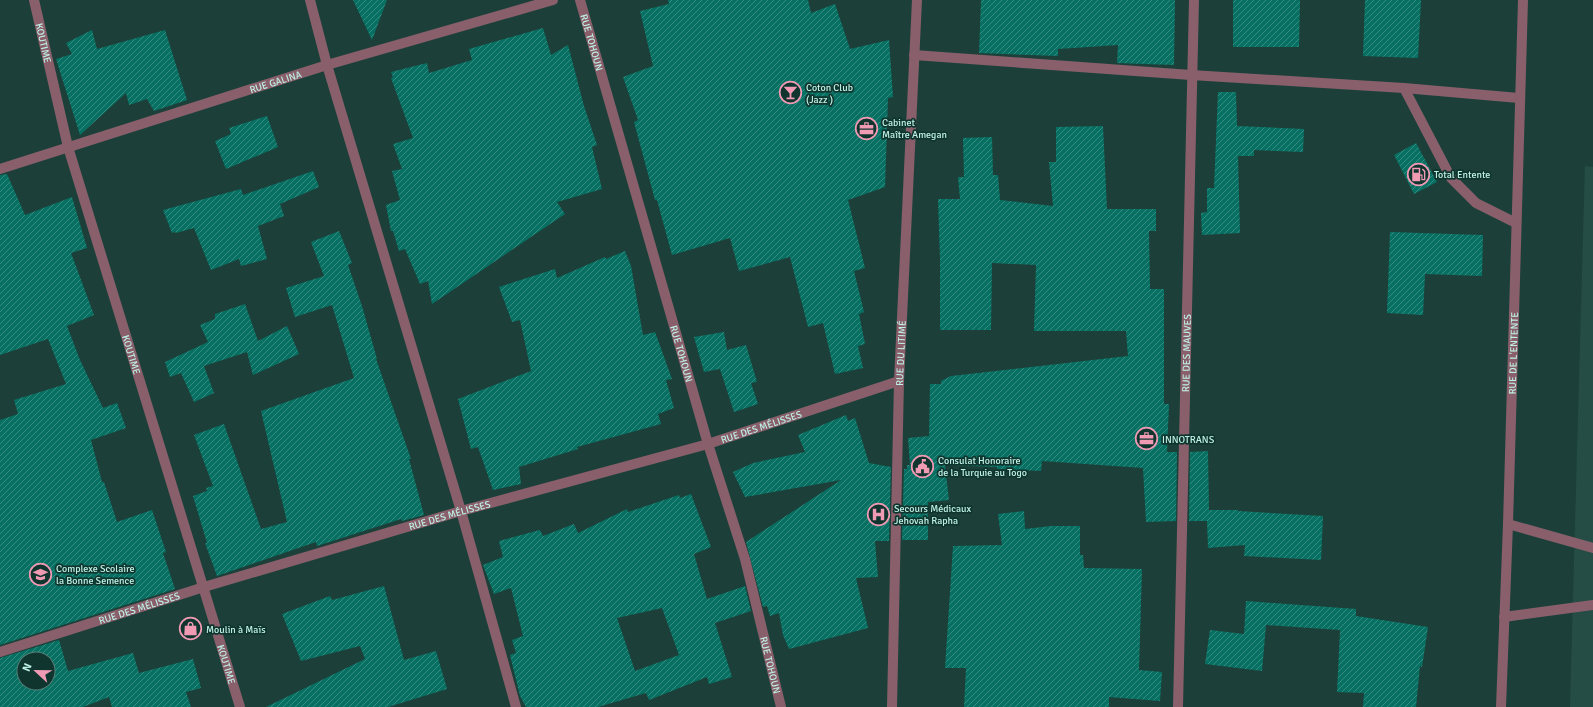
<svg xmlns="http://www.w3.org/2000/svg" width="1593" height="707" viewBox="0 0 1593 707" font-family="Signika,sans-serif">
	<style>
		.built { fill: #254d46 }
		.building { fill: url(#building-hatch); fill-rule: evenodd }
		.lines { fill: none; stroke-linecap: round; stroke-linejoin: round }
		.service { stroke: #895f6b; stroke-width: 10 }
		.minor { stroke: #895f6b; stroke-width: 10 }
		.tertiary { stroke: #895f6b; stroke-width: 10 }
		.labels { text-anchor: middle; stroke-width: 3.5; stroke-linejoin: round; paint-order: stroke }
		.street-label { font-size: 10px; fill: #bff2e6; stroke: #10352f }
		.poi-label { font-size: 10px; fill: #bff2e6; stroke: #10352f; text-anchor: start }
	</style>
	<defs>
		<pattern id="building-hatch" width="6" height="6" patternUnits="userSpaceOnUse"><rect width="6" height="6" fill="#077062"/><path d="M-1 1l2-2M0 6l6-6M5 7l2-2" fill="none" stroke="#358c80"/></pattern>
	</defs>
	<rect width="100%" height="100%" fill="#1c4039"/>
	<path class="built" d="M1585 166 1593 167V707H1570Z"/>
	<path class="building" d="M353 0H387L372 40Z
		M668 0H808L811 13 835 4 850 49 889 40 893 97 888 98 885 187 848 200 865 268 854 271 864 312 859 314 865 344 858 346 863 368 835 374 823 323 808 327 790 257 739 271 730 238 672 255 657 200H655L634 122 638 120 623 77 653 66 640 11 669 4Z
		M981 0H1175L1174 65 1117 63 1118 45 1058 49V56L979 53Z
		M1233 0H1300L1299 47H1233Z
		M1365 0H1421L1418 58 1363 56Z
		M543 28 551 55 568 45 584 106 597 145 592 147 602 189 557 202 565 214 432 304 428 281 420 284 405 249 399 251 393 231H391L386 205 400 200 392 171 402 169 393 144 413 138 391 78 393 77 391 72 427 63 429 73 472 60 469 49Z
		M92 30 97 49 165 30 187 100 154 111 147 99 129 105 126 93 80 135 56 59 72 54 66 43Z
		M1218 92H1236L1237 126 1304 129 1303 152 1254 150V156H1238L1240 233 1202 235 1201 213 1207 212V188H1214Z
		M267 116 278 147 226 169 215 141 231 134 229 128Z
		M1103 126 1107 209H1156V231H1149L1150 289H1164V404H1169L1167 452H1177L1176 521 1146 522 1143 468 1042 461 1041 471 997 469V467L945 465 949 500 928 502V540H902L904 469H907V465H910L908 438 929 436 930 384H941V381L951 376 1128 356 1126 331H1034L1036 265 992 263 991 330H940V260L938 199H960L958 177H964L963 138 992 137 993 175H998L1000 200 1053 206 1049 162H1056V127Z
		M1416 143 1437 182 1414 194 1394 155Z
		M313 171 319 187 280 204 284 216 258 226 267 259 241 266 239 259 211 270 194 228 176 233 175 232 172 233 163 210 241 189 243 195Z
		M7 174 25 215 72 197 87 248 71 253 94 315 67 326 80 360 103 408 117 403 126 428 91 440 102 482H104L117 522 152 510 166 552 163 553 175 589 0 645V420L18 414 14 400 66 384 48 339 0 355V175Z
		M339 231 352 263 348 265 362 306 377 359H376L411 459H409L424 515 402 521 401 519 317 546 316 542 217 576 205 543H207L193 496 207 491 206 488 213 486 194 435 224 424 261 529 287 522 261 411 354 378 332 305 295 317 286 288 324 276 311 242Z
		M1390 232 1483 235 1482 276 1425 274 1423 315 1387 313Z
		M625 251 631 266 643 335 655 332 672 379 666 380 674 408 658 414 661 424 577 447 578 449 519 467 521 484 493 490 478 447 471 449 458 399 531 371 520 320 512 322 499 287 555 269 557 278 605 257 606 259Z
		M245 304 258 341 287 326 299 354 253 375 247 352 204 366 214 393 194 402 181 373 170 377 165 362 208 342 200 325 215 319V314Z
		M724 332 727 350 746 345 757 382 751 383 758 404 734 412 720 369 704 372 694 337Z
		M846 415 848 421 855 418 869 463 891 467 889 541H875L878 577 856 578 868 628 789 649 783 635 779 613 770 616 767 606 763 607 746 542 841 480 745 497 733 472 753 463 805 452 798 435Z
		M1208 451 1209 510H1238V511L1323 516 1321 560 1244 556 1245 545 1208 548 1207 521H1189L1190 452Z
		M691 494 711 547 694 554 707 599 745 586 751 611 715 623 732 677 709 684 707 677 649 700 646 693 598 707H526L520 696 510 655 516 653 512 640 523 636 511 588 494 594 483 565 503 557 499 541 540 530 543 536 574 524 578 533 627 509 628 512 679 495 680 498ZM662 608 679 655 635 671 617 618Z
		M1024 511 1025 529 1051 526H1080V555H1083L1084 568 1142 569 1139 670 1162 672 1160 701 1109 697V707H964L966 668H945L953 546 1002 545 998 514Z
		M384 586 404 660 436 651 447 689 388 707H266L365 659 360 646 301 661 282 614 330 596 332 600Z
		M1246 601 1356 609V616L1428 627 1422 667 1420 666 1416 707H1363L1364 693 1337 692 1340 630 1266 625 1262 671 1205 664 1210 630 1244 634Z
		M59 640 68 671 133 653 139 673 193 659 201 688 186 692 191 707H112L109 697 83 707H0V658ZM24 659H48V683H24Z"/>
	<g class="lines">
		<path class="service" d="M1404 88 1451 178 1476 203 1516 223
			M1508 524 1593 548
			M1504 617 1593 605"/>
		<g class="minor">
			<path id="s1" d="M34 0 68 147 240 707"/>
			<path d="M310 0 327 65 461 511 516 707"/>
			<path id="s2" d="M580 0 708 444 745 559 781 707"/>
			<path d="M914 55 1191 75 1404 88 1519 98"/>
			<path id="s3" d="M0 169 327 65 553 0"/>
			<path id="s4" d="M0 652 204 587 461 511 708 444 899 381"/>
			<path id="s5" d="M892 707 899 381 917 0"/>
			<path id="s6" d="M1178 707 1194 0"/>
		</g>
		<path class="tertiary" id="s7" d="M1501 707 1508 524 1523 0"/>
	</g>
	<defs>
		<symbol id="bar-ring" viewBox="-11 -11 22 22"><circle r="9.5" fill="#10352f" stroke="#f09ab4" stroke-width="1.5"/><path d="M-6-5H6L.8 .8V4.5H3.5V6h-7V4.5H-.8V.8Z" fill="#f09ab4"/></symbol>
		<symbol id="office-ring" viewBox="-11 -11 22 22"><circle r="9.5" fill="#10352f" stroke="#f09ab4" stroke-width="1.5"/><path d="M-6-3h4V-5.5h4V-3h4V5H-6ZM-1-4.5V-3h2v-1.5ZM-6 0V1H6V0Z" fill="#f09ab4"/></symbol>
		<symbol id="fuel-ring" viewBox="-11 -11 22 22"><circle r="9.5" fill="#10352f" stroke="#f09ab4" stroke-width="1.5"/><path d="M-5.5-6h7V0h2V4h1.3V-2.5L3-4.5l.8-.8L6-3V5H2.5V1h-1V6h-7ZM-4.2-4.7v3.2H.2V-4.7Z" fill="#f09ab4"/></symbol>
		<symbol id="civic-ring" viewBox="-11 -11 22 22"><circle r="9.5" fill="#10352f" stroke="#f09ab4" stroke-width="1.5"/><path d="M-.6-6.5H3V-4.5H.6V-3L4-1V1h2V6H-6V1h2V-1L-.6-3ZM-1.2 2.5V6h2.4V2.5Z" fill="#f09ab4"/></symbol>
		<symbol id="hospital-ring" viewBox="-11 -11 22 22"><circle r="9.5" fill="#10352f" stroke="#f09ab4" stroke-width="1.5"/><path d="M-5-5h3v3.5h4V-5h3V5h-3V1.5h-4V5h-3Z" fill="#f09ab4"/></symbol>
		<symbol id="school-ring" viewBox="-11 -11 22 22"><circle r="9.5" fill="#10352f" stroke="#f09ab4" stroke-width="1.5"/><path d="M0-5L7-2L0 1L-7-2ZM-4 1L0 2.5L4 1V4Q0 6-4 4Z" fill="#f09ab4"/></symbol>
		<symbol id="shop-ring" viewBox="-11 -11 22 22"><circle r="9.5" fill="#10352f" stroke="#f09ab4" stroke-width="1.5"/><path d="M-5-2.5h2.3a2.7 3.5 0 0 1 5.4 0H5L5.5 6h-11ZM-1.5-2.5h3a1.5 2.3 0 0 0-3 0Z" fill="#f09ab4"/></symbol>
	</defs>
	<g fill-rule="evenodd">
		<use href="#bar-ring" x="778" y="80" width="25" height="25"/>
		<use href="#office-ring" x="854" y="116" width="25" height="25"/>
		<use href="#fuel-ring" x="1406" y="162" width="25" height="25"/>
		<use href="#office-ring" x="1134" y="426" width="25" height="25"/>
		<use href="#civic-ring" x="910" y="454" width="25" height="25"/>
		<use href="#hospital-ring" x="866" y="502" width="25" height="25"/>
		<use href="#school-ring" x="28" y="562" width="25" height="25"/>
		<use href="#shop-ring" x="178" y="616" width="25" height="25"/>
	</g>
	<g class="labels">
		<g class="street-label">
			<text dy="4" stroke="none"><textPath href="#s2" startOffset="44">RUE TOHOUN</textPath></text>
			<text dy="4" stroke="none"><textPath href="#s1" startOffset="44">KOUTIME</textPath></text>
			<text dy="4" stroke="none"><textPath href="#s3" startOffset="289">RUE GALINA</textPath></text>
			<text dy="4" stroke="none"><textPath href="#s2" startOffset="368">RUE TOHOUN</textPath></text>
			<text dy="4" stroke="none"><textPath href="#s5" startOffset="354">RUE DU LITIMÉ</textPath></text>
			<text dy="4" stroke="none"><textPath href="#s6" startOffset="354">RUE DES MAUVES</textPath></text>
			<text dy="4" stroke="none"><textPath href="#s7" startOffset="354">RUE DE L'ENTENTE</textPath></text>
			<text dy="4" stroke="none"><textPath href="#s1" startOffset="368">KOUTIME</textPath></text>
			<text dy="4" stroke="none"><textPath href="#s4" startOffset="794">RUE DES MÉLISSES</textPath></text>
			<text dy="4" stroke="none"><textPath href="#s4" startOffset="470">RUE DES MÉLISSES</textPath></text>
			<text dy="4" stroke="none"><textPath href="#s4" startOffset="146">RUE DES MÉLISSES</textPath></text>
			<text dy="4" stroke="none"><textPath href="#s1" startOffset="692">KOUTIME</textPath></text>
			<text dy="4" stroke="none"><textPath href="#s2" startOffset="692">RUE TOHOUN</textPath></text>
		</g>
		<g class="poi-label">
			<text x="806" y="91">Coton Club<tspan x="806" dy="12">(Jazz )</tspan></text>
			<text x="882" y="126">Cabinet<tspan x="882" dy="12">Maître Amegan</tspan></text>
			<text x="1434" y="178">Total Entente</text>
			<text x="1162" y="443">INNOTRANS</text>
			<text x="938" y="464">Consulat Honoraire<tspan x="938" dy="12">de la Turquie au Togo</tspan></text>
			<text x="894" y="512">Secours Médicaux<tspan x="894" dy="12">Jehovah Rapha</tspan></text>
			<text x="56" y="572">Complexe Scolaire<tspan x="56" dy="12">la Bonne Semence</tspan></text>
			<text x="206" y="633">Moulin à Maïs</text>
		</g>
	</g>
	<g transform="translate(36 671) rotate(292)"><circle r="19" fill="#10352f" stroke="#568178"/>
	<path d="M0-3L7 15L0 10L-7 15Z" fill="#f09ab4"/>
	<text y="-6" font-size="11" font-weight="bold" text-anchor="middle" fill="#bff2e6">N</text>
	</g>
</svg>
